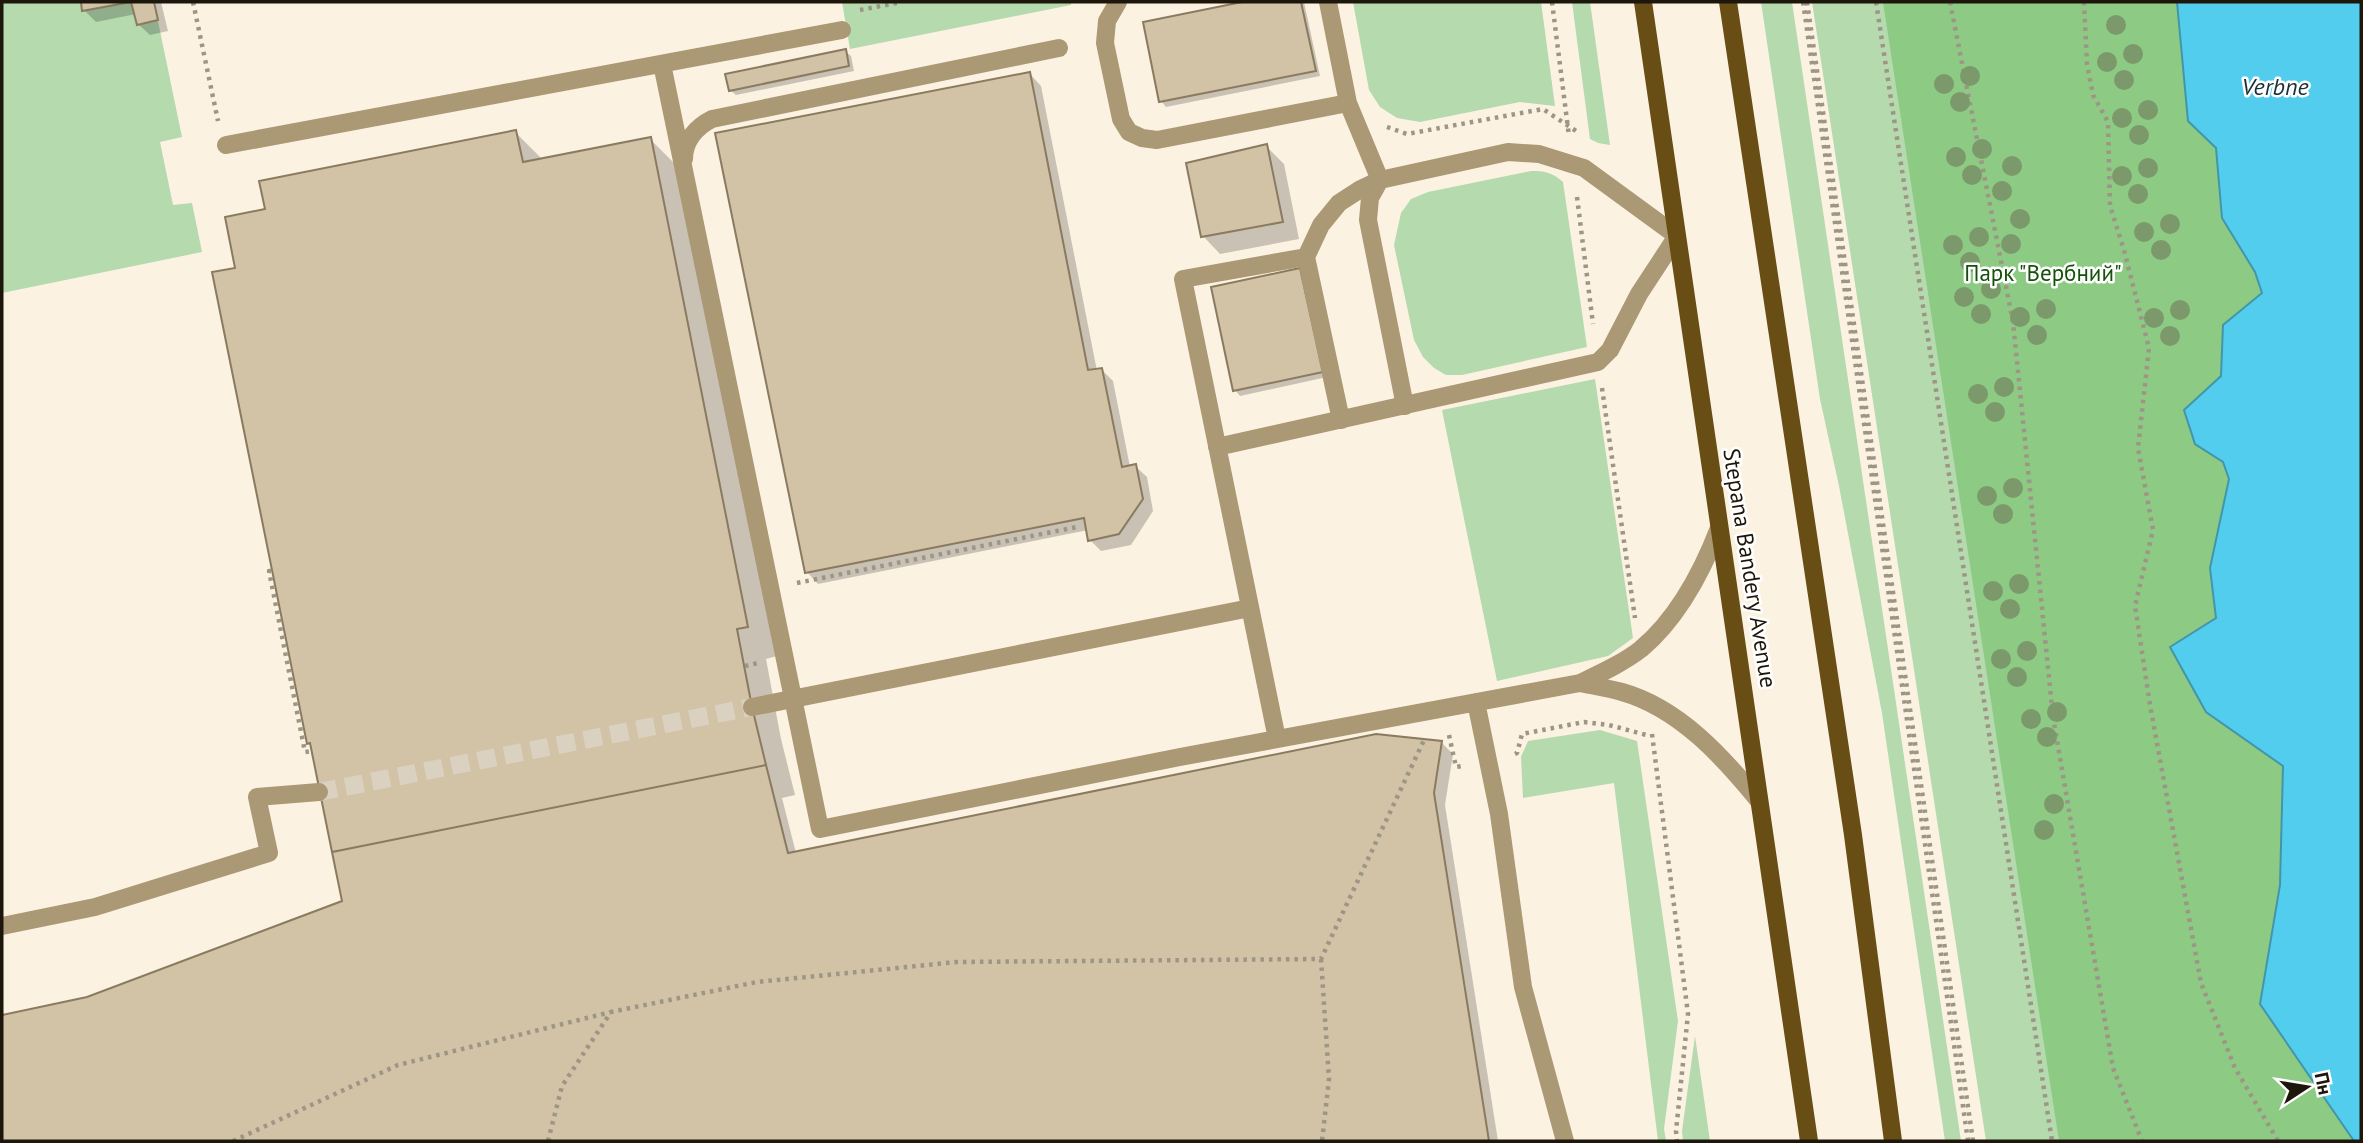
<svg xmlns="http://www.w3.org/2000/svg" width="2363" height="1143" viewBox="0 0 2363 1143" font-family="'PT Sans',sans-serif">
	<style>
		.green { fill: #b4daae }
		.forest { fill: #8dca83 }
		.water { fill: #53cdee; stroke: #4296aa; stroke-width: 2 }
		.shadow { fill: #0003 }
		.building { fill: #d2c2a6; stroke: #8a7b60; stroke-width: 2 }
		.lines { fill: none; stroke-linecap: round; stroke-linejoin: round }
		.minor-tunnel { stroke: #dad1c1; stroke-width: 18; stroke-dasharray: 18 9; stroke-linecap: butt }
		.path { stroke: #9d9586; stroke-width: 4.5; stroke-dasharray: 3.5 5; stroke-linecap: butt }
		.minor { stroke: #ab9875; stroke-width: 18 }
		.major { stroke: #684d15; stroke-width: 18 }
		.tree { fill: #7c996b }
		.labels { text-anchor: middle; stroke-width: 5; stroke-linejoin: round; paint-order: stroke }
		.park-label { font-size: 23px; fill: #14510a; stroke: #fff }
		.street-label { font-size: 23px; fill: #1c160b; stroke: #fff }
		.water-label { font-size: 24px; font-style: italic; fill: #1a2f35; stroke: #fff }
	</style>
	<rect width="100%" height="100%" fill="#fcf2e1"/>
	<path class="green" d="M2 2H154L182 137 160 142 173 205 192 203 202 252 2 293Z
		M842 2H1071V5L850 49Z
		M1353 2H1541L1555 106 1520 102 1420 122 1397 118 1380 107 1369 90Z
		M1572 2H1590L1610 145 1598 143 1590 139Z
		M1761 2H1792L1961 1141H1945L1882 713 1839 486 1820 399Z
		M1812 2H2177L2260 1004 2354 1141H1986Z
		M1531 171C1544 171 1552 172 1563 182L1587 347 1462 375H1446L1434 368 1423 357 1414 340 1394 245 1401 213 1411 199 1428 192Z
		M1595 379 1633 638 1608 656 1497 681 1442 410Z
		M1600 730 1637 741 1678 1021 1664 1129 1666 1141H1658L1614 783 1523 798 1521 757 1528 741Z
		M1695 1036 1710 1141H1683L1682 1131Z"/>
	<path class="forest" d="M1883 2H2177L2188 121 2216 148 2222 217 2255 272 2262 293 2223 325 2221 376 2184 410 2195 444 2223 462 2229 479 2210 568 2216 618 2206 712 2283 766 2280 885 2260 1004 2354 1141H2059Z"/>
	<path class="water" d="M2177 2H2361V1141H2354L2260 1004 2280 885 2283 766 2206 712 2170 647 2216 618 2210 568 2229 479 2223 462 2195 444 2184 410 2221 376 2223 325 2262 293 2255 272 2222 218 2216 148 2188 121Z"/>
	<path class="shadow" d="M82 2H161L168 31 150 35 138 24 136 14 96 22 84 10Z
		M1251 2H1304L1320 76 1166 107 1161 101 1145 23Z
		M845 51 851 56 854 71 736 95 730 90Z
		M1030 74 1041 86 1097 371 1102 370 1113 381 1130 467 1135 466 1147 477 1153 511 1131 545 1101 551 1090 540 1088 530 818 584 807 572Z
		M515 132 543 160 650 139 680 169 777 656 766 659 781 739 795 795 782 798 796 853 1441 742 1453 754 1445 805 1498 1141H2V1017L88 999 344 902 313 747 308 743 237 269 267 211Z
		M1266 146 1284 164 1299 239 1220 254 1203 236Z
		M1300 270 1327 377 1240 396 1235 390Z"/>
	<path class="building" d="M81 2H154L158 20 137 25 131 2 82 11Z
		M1242 2H1301L1316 71 1159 102 1143 22Z
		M846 49 849 66 729 91 725 74Z
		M1030 72 1088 370 1102 368 1122 467 1136 464 1143 499 1119 534 1088 541 1084 518 805 573 715 133Z
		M516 130 523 162 651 137 748 627 737 629 752 707 766 765 332 852 310 743 307 744 212 272 235 268 225 217 265 209 259 181Z
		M1267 144 1283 222 1201 237 1186 163Z
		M1300 268 1323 372 1233 391 1211 287Z
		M1376 734 1442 741 1434 793 1489 1141H2V1015L87 997 342 901 332 852 766 765 788 853Z"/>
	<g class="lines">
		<path class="minor-tunnel" d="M319 792 752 707"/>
		<path class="path" d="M193 2 218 121
			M1552 2 1569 136
			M1803 2 1968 1141
			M1807 2 1973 1141
			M1876 2 2052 1141
			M1950 2 2013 322 2053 717 2113 1068 2142 1141
			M2084 2 2087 64 2093 95 2108 122 2110 206 2124 250 2149 348 2138 448 2153 530 2135 606 2150 705 2201 983 2235 1068 2278 1141
			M860 10 902 2
			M1387 127 1407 134 1543 109 1579 133
			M1577 197 1593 324
			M1602 388 1635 618
			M271 571H269L305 752 312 751
			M797 583 1077 527
			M745 666 758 663
			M1652 734 1688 1014 1676 1131 1677 1141
			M1449 735 1456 767 1462 766
			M1515 754 1517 753 1522 734 1584 722 1609 725 1650 736
			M1321 959 1329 1079 1322 1141
			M233 1141 398 1065 611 1012
			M548 1141 562 1086 611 1012 757 982 957 962 1321 959 1424 740"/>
		<path class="minor" d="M1118 2 1107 21 1105 43 1121 119 1129 132 1142 138 1157 140 1348 103
			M1328 2 1348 103 1380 180 1359 190 1339 203 1321 225 1306 257 1341 420
			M662 64 820 829 1180 757 1580 683C1601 673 1623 663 1641 649 1678 618 1702 572 1719 528
			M226 145 842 30
			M684 159C684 141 696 127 712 119L1059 48
			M1217 447 1598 362 1610 350 1639 294 1677 236 1584 168 1539 154 1508 152 1380 180 1370 198 1368 220 1405 406
			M1580 683C1594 686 1608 688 1622 692 1679 708 1723 757 1759 801
			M1476 702 1499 814 1523 987 1565 1141
			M752 707 1250 608
			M1277 739 1183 279 1306 257
			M2 926 95 907 269 853 257 797 319 792"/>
		<path class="major" d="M1643 2 1809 1141
			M1728 2 1853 835 1893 1141"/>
	</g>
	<g class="tree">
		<circle cx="2116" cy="25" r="10"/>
		<circle cx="2133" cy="54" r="10"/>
		<circle cx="2107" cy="62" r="10"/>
		<circle cx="1970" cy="76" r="10"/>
		<circle cx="2124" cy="80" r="10"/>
		<circle cx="1944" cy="84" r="10"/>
		<circle cx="1960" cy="102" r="10"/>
		<circle cx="2148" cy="110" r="10"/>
		<circle cx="2122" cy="118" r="10"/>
		<circle cx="2139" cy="135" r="10"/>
		<circle cx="1982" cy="149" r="10"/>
		<circle cx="1956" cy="157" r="10"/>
		<circle cx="2012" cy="166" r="10"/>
		<circle cx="2148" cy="168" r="10"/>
		<circle cx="1972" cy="175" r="10"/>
		<circle cx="2122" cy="176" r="10"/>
		<circle cx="2002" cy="191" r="10"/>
		<circle cx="2138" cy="194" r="10"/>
		<circle cx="2020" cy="219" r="10"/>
		<circle cx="2170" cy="224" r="10"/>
		<circle cx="2144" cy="232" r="10"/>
		<circle cx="1979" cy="237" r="10"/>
		<circle cx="2011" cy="244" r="10"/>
		<circle cx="1953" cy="245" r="10"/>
		<circle cx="2161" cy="250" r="10"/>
		<circle cx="1970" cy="262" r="10"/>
		<circle cx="1991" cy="289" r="10"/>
		<circle cx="1964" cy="297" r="10"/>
		<circle cx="2046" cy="309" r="10"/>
		<circle cx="2180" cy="310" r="10"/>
		<circle cx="1981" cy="314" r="10"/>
		<circle cx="2020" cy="317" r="10"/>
		<circle cx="2154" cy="318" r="10"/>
		<circle cx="2037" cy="335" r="10"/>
		<circle cx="2170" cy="336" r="10"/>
		<circle cx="2004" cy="387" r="10"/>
		<circle cx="1978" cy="394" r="10"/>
		<circle cx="1995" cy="412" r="10"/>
		<circle cx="2013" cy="488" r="10"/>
		<circle cx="1987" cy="496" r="10"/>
		<circle cx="2003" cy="514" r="10"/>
		<circle cx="2019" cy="584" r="10"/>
		<circle cx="1993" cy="591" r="10"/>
		<circle cx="2010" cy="609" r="10"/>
		<circle cx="2027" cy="651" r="10"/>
		<circle cx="2001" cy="659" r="10"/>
		<circle cx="2017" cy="677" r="10"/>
		<circle cx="2057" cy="712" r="10"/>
		<circle cx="2031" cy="719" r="10"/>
		<circle cx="2047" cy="737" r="10"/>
		<circle cx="2054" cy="804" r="10"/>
		<circle cx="2044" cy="830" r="10"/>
	</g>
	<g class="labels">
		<g class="park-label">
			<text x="2043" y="281">Парк "Вербний"</text>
		</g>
		<g class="street-label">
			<text transform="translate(1750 568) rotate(81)" y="8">Stepana Bandery Avenue</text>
		</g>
		<g class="water-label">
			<text x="2275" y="95">Verbne</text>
		</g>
	</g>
	<rect width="2363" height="1143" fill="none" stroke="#1c160b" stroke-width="7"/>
	<g transform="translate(2307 1087) rotate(78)" stroke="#ffffff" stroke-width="5" paint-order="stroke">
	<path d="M0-5L12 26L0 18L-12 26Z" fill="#1c160b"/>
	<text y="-10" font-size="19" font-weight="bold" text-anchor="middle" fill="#1c160b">Пн</text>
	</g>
</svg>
